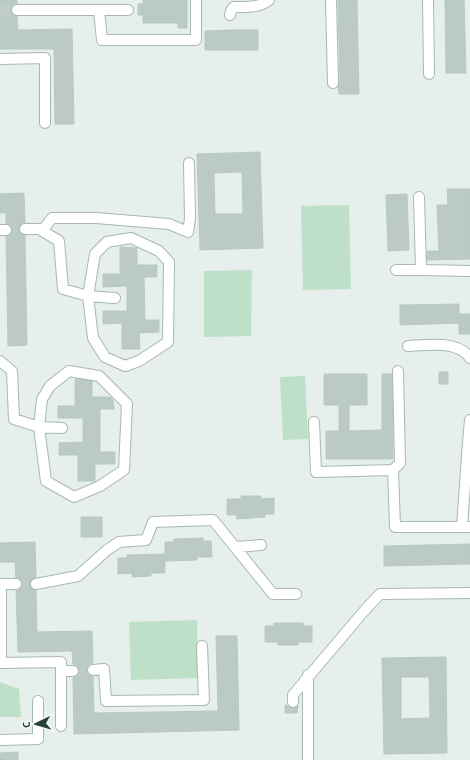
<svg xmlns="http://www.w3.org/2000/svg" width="470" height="760" viewBox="0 0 470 760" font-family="'Alegreya Sans',sans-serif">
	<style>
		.green { fill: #bfe0c8 }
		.building { fill: #bbcac4; stroke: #b8c9c2; fill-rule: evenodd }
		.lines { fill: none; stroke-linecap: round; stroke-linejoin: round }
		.minor-tunnel { stroke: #bfccc8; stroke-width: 10; stroke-dasharray: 10 5; stroke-linecap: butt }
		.minor-casing { stroke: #a8b8b2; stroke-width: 12 }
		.minor { stroke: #fff; stroke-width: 10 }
	</style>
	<rect width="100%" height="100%" fill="#e6efeb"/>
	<path class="green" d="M349 205 351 289 303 290 301 206Z
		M252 270 251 336 204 337V271Z
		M305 376 308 439 283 440 280 377Z
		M197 620 198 678 131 680 129 622Z
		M0 682 19 689 21 717H0Z"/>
	<path class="building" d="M0 0H17V4H14L12 6 11 10 13 15 17 16 18 30 72 29 74 124H55L54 49H0Z
		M143 0H187V28H178V23H143V15H138V4H143Z
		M338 0H357L359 94H339L338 86 340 83Z
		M445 0H464L466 73H446Z
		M230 30H258V50H205V31Z
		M260 152 263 248 200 250 197 154ZM242 172 243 214H215L214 173Z
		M447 189H470V259L427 260V251H439L437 205H448Z
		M24 193 25 223 20 225 19 229 21 234 25 235 27 345 8 346 6 236H9L11 234 12 230 10 225 6 224V213H0V194Z
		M407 194 409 250 388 251 386 195Z
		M120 247 137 248V265H157V277H144L145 320H159V332L139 333 140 349H122V323L103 324V311H127V286L103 287V274H120Z
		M459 304V314H470V334H459V323L400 325V305Z
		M439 372H448V384H439Z
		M324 374H367V405H349V431L382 430V374H392L393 459H326V431H339V405H324Z
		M75 379 92 381V397H110L113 400 114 409H100V452H115V464H95V481H78V455H59V443L83 442V418H58V406H75Z
		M241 496H261V499L274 498V514H265V517L237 519 236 515H227V499H241Z
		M81 517H102V537H81Z
		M203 538V541H211L212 557H197V560L165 561V542H174V539Z
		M35 542 36 577 31 579 30 585 31 589 36 590 37 632 92 631 93 663 89 665 87 670 88 674 91 676H93L94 713 218 711 216 636H237L239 730 74 734 73 678 76 677 78 675 79 671 77 666 73 664 72 651 18 652 16 590H19L21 588 22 584 20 579 16 578 15 562H0V543Z
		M470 544V564L384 566V546Z
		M165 554V573H151V576L132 577V573L118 574V558H127V555Z
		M274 623H303V626H312V642H298V645H278V642H265V626H274Z
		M446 657 447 753 384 754 382 658ZM401 677H429L430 718 401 719Z
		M285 705H287L289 707 293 708 298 706 297 713H285Z
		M18 752V760H0V753Z"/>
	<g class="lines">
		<path class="minor-tunnel" d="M0 10H17
			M6 230 25 229
			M16 584H36
			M73 671 93 670"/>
		<defs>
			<path id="minor" d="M331 0 333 83
				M428 0 429 74
				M17 10H128
				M99 10 102 40H196V0
				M230 15C231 11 231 9 234 7 245 7 260 8 269 0
				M0 59 45 58V123
				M419 197 421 270 470 271
				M25 229H39L59 241 63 289 88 296 115 298
				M0 230H6
				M43 230 52 218H96L169 224 188 232 190 219 189 163
				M131 238 159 251 169 262 168 342 139 361 125 366 105 357 93 338 88 296 95 254 107 242Z
				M396 270H421
				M408 346C427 345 458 340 470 358
				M0 361 12 371 14 419 39 427 62 428
				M69 371 99 376 127 404 124 470 100 486 74 497 46 481 39 427 42 399 50 386Z
				M314 422 316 472 393 470 400 463 398 371
				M393 470 395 527H470
				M462 527 468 442 470 420
				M236 547 261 545
				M0 584H16
				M1 584V663L61 662V726
				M36 584 78 576 107 550 119 542 146 540 153 522 213 520 273 594H296
				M93 670 104 669 106 701 204 700 202 646
				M61 671H73
				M293 702V695L364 611 380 594 470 593
				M0 740 38 739V701
				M308 760V675"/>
		</defs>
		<use href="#minor" class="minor-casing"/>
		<use href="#minor" class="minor"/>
	</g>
	<g transform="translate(36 724) rotate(265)" stroke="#f7fbf9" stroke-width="3" paint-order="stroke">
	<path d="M0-3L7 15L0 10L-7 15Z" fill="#24423a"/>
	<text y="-6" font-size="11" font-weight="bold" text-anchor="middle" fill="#24423a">С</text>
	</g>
</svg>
